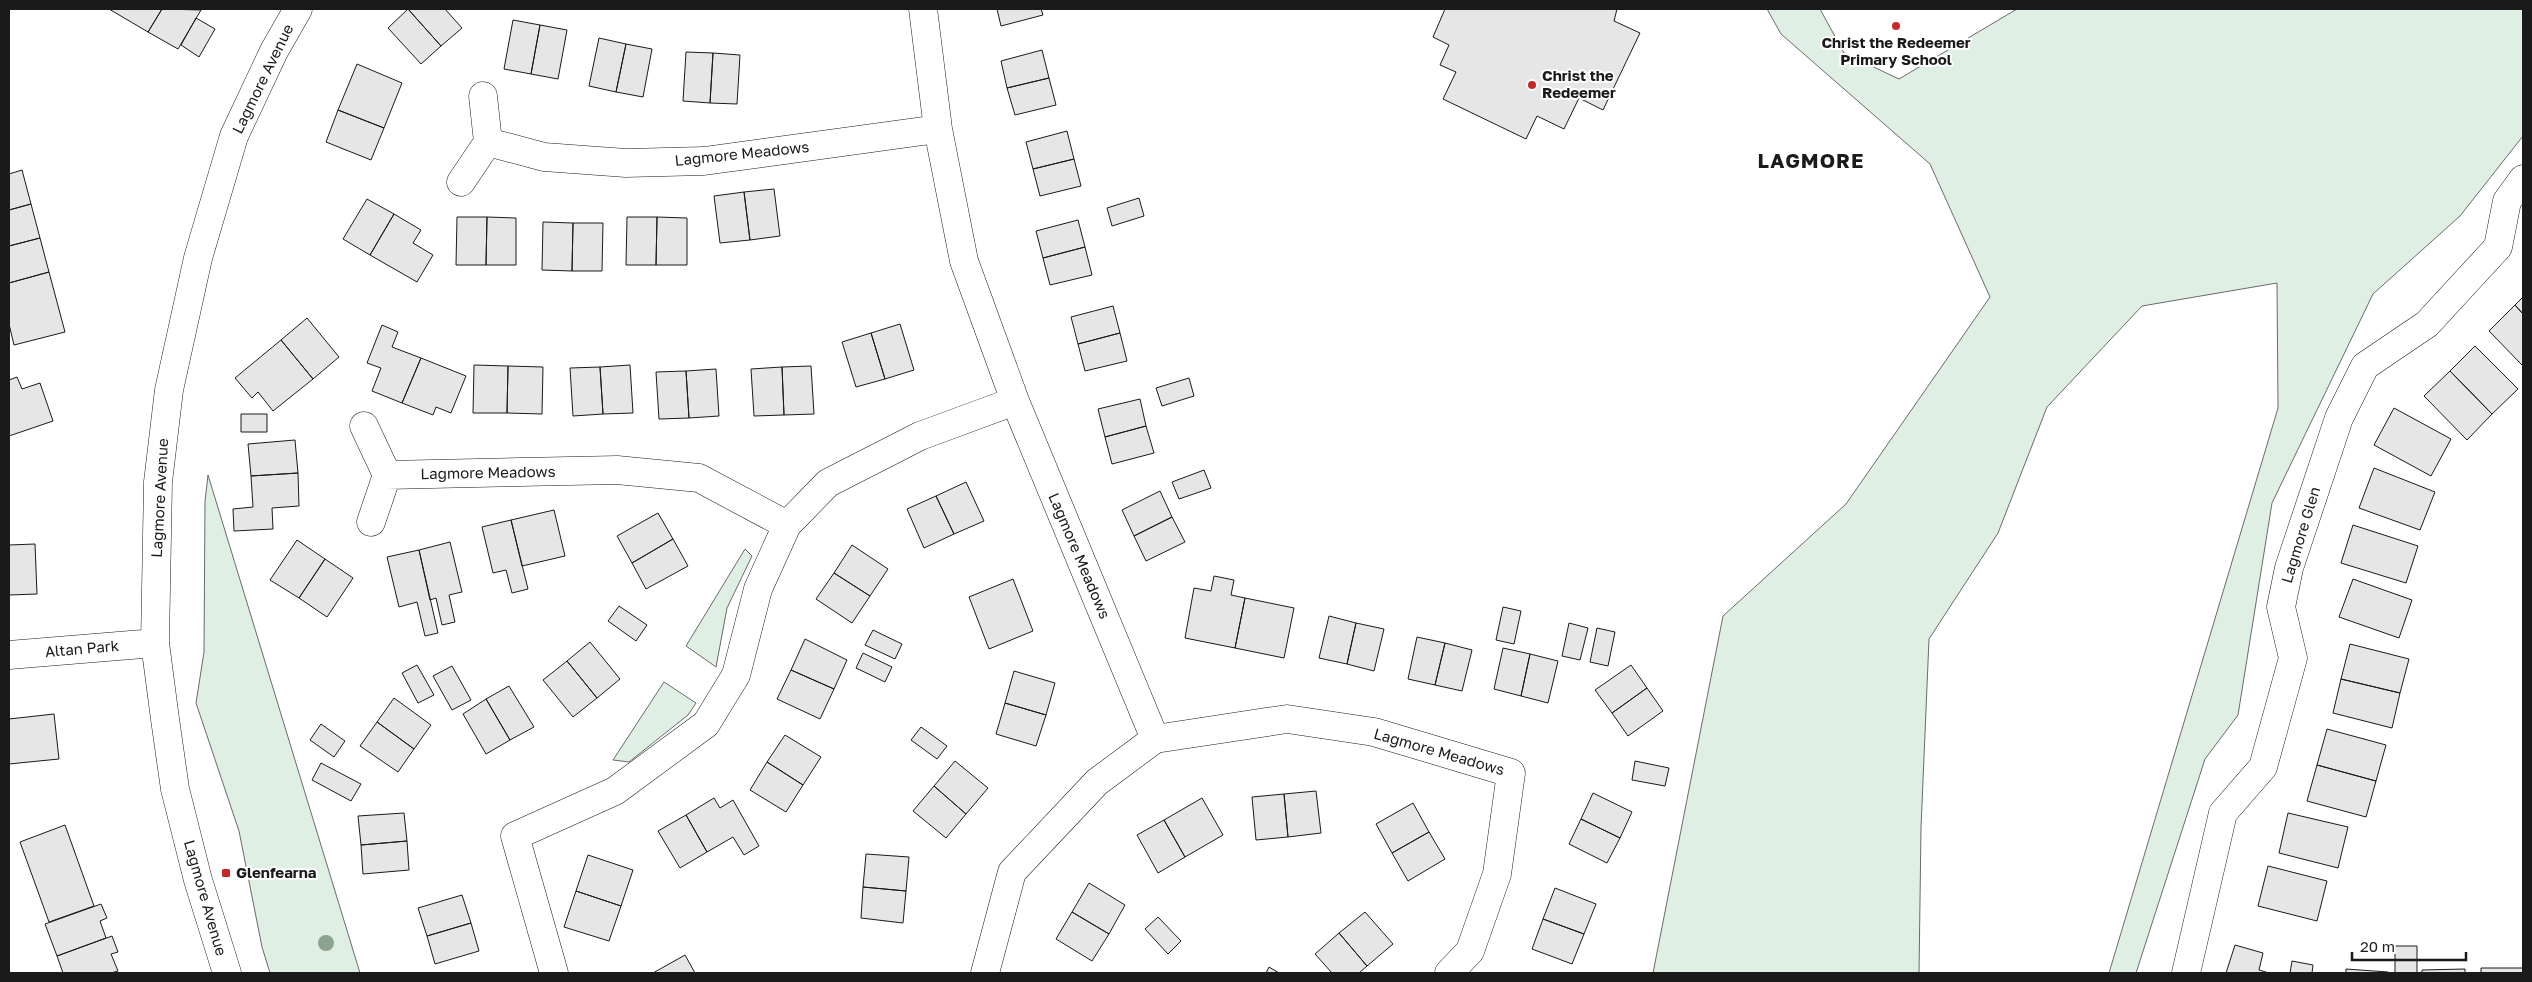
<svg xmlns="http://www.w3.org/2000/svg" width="2532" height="982" viewBox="0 0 2532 982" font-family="'Golos Text',sans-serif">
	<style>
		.green { fill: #e0efe3; stroke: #6a6a6a }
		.building { fill: #e6e6e6; stroke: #1a1a1a }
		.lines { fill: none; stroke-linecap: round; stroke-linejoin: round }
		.street-casing { stroke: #1a1a1a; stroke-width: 29 }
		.street { stroke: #fff; stroke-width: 28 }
		.tree { fill: #8aa48f }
		.poi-dot { fill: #c62828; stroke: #fff; stroke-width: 2 }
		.labels { text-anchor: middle; stroke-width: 4; stroke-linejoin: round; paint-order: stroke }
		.poi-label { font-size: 15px; font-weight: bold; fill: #1a1a1a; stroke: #fff; text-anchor: start }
		.street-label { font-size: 15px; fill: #1a1a1a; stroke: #fff }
		.district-label { font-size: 20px; font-weight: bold; letter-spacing: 1px; fill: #1a1a1a; stroke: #fff }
	</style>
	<rect width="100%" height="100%" fill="#fff"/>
	<path class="green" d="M1767 9H1820L1844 53 1899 79 2017 9H2523V136L2460 216 2373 294 2272 503 2238 715 2205 759 2136 973H2109L2278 408 2277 283 2142 306 2047 407 1998 533 1929 639 1921 828 1919 973H1653L1723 616 1846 504 1990 297 1930 164 1781 34Z
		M208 475 360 973H270L262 947 239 831 196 703 204 652 205 501Z
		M745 549 752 556 727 608 716 667 686 646Z
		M664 682 696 703 688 715 629 762 613 760Z"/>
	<path class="building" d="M109 9H162L148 32Z
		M162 9 201 10 178 49 148 32Z
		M408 9 441 46 421 64 388 28Z
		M408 9H445L462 28 441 46Z
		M997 9H1041L1043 15 1001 26Z
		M1445 9H1617L1614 21 1640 33 1603 110 1579 98 1564 129 1537 116 1526 139 1443 99 1456 72 1440 65 1449 45 1433 37Z
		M196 18 215 29 199 57 181 45Z
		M513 20 540 25 531 74 504 69Z
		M540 25 567 30 558 79 531 74Z
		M599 38 626 44 616 92 589 86Z
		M626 44 652 49 643 97 616 92Z
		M1042 50 1049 78 1007 88 1001 61Z
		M686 52 713 53 710 103 683 101Z
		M713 53 740 55 737 104 710 103Z
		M357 64 402 83 384 128 338 110Z
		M1049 78 1056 105 1015 115 1007 88Z
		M338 110 384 128 371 160 326 142Z
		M1067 131 1074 159 1033 169 1026 142Z
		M1074 159 1081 186 1040 196 1033 169Z
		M22 170 31 204 9 210V174Z
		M774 189 780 236 750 240 744 192Z
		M744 192 750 240 720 243 714 196Z
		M1139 198 1144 216 1112 226 1107 208Z
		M367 199 394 214 370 255 343 239Z
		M31 204 40 238 9 246V210Z
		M394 214 421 230 413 243 433 255 417 282 370 255Z
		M457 217H487L486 265H456Z
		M487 217 516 218V265H486Z
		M627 217H657L656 265H626Z
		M657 217 687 218V265H656Z
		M1078 220 1085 247 1043 258 1036 231Z
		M543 222 573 223 572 271 542 270Z
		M573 223H603L602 271H572Z
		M40 238 49 272 9 283V246Z
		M1085 247 1092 275 1050 285 1043 258Z
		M49 272 65 332 14 345 9 324V283Z
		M2523 297V314L2515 305Z
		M2515 305 2523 314V366L2489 331Z
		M1113 306 1120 333 1078 344 1071 317Z
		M307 318 339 357 313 379 281 340Z
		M900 324 914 370 885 379 871 333Z
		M382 325 398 332 392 347 421 358 402 403 372 391 381 368 367 363Z
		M871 333 885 379 856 387 842 342Z
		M1120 333 1127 361 1085 371 1078 344Z
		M281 340 313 379 273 411 258 392 252 398 235 378Z
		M2475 346 2518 389 2492 414 2450 371Z
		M421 358 466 376 451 413 436 407 433 415 402 403Z
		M474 365 508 366 507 413H473Z
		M630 365 633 413 603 414 600 367Z
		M508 366 543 367 542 414 507 413Z
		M811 366 814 414 784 415 782 367Z
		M600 367 603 414 573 416 570 368Z
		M782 367 784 415 754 416 751 369Z
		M716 369 719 416 689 418 686 371Z
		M686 371 689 418 659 419 656 372Z
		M2450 371 2492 414 2467 440 2424 396Z
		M17 377 22 389 40 383 53 421 9 436V380Z
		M1189 378 1194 396 1162 406 1156 388Z
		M1140 399 1146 426 1105 437 1098 409Z
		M2394 408 2451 439 2431 476 2374 445Z
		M241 414H267V432H241Z
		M1146 426 1154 453 1112 464 1105 437Z
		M295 440 298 473 251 476 248 444Z
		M2374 468 2435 492 2420 530 2359 508Z
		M1204 470 1211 488 1179 499 1172 482Z
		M298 473 299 506 272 508 273 529 234 531 233 509 253 507 251 476Z
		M966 482 984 521 954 534 936 496Z
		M1160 491 1172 517 1134 536 1122 510Z
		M936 496 954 534 924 548 907 509Z
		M554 510 565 556 522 566 511 520Z
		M658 513 673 539 632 563 617 536Z
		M1172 517 1185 542 1146 561 1134 536Z
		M511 520 528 589 512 593 506 570 493 573 482 527Z
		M2353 525 2418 546 2406 583 2341 563Z
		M673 539 688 566 646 589 632 563Z
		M297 540 325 559 299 598 270 580Z
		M450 542 462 592 449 595 455 622 442 625 436 598 430 600 419 550Z
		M35 544 37 594 9 595V545Z
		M852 545 888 569 870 596 834 573Z
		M419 550 438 633 425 636 417 602 399 607 387 557Z
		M325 559 353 578 327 617 299 598Z
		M834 573 870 596 852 623 816 599Z
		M1214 576 1234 580 1231 595 1245 598 1235 648 1185 638 1194 588 1211 591Z
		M1013 579 1033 631 989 649 969 597Z
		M2353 579 2412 600 2399 638 2339 617Z
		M1245 598 1294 608 1284 658 1235 648Z
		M619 606 647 625 636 641 608 621Z
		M1503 607 1521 611 1514 644 1496 640Z
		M1329 616 1356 623 1347 664 1319 658Z
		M1356 623 1384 629 1374 671 1347 664Z
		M1569 623 1588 628 1580 660 1562 656Z
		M1597 628 1615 632 1608 666 1590 662Z
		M873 630 902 644 895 659 865 645Z
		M1417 637 1445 643 1435 685 1408 679Z
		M805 639 847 660 834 689 791 670Z
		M590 642 620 679 597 698 567 661Z
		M1445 643 1472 650 1462 691 1435 685Z
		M2350 644 2409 659 2400 693 2341 679Z
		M1503 648 1530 654 1521 696 1494 689Z
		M863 653 892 667 885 682 856 668Z
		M1530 654 1558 661 1548 703 1521 696Z
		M567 661 597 698 573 717 543 680Z
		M417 665 434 695 418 703 402 673Z
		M1631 665 1647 688 1612 713 1595 690Z
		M452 666 471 700 452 710 433 676Z
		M791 670 834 689 820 719 777 699Z
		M1014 671 1055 683 1046 715 1005 703Z
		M2341 679 2400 693 2392 728 2333 713Z
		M509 686 534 727 510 740 486 699Z
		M1647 688 1663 711 1628 736 1612 713Z
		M394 698 431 725 414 749 377 722Z
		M486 699 510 740 486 754 463 714Z
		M1005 703 1046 715 1036 746 996 734Z
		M54 714 59 759 9 764V719Z
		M377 722 414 749 398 772 360 746Z
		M321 724 345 741 334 757 310 740Z
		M921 727 947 746 937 759 911 740Z
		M2327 729 2386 745 2376 781 2317 765Z
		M785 735 821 757 803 785 767 762Z
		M955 761 988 788 966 814 934 786Z
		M1635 761 1669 768 1665 786 1632 780Z
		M767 762 803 785 786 812 750 790Z
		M321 763 361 784 351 801 312 780Z
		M2317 765 2376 781 2366 817 2307 801Z
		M934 786 966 814 946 838 913 811Z
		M1316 791 1321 833 1288 837 1284 794Z
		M1593 793 1632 812 1620 838 1581 819Z
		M1284 794 1288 837 1256 840 1252 797Z
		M714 798 720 808 733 800 759 846 744 855 733 837 707 852 686 815Z
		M1202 798 1223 835 1185 857 1164 820Z
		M1413 803 1429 832 1392 853 1376 824Z
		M404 813 407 841 361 845 358 816Z
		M2288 813 2348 827 2338 868 2279 853Z
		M686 815 707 852 680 868 658 831Z
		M1581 819 1620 838 1607 863 1569 844Z
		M1164 820 1185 857 1158 873 1137 835Z
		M65 825 94 906 49 922 20 842Z
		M1429 832 1445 859 1408 881 1392 853Z
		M407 841 409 870 363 874 361 845Z
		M866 854 909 857 906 891 863 887Z
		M588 855 633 870 621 906 576 891Z
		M2268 866 2327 881 2317 921 2258 906Z
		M1089 883 1125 905 1109 934 1072 912Z
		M863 887 906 891 903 923 861 918Z
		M1555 888 1596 904 1584 934 1543 919Z
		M576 891 621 906 609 941 564 927Z
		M462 895 471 923 427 936 418 908Z
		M101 904 107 918 100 921 106 938 57 956 45 924Z
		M1072 912 1109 934 1092 961 1056 939Z
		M1365 912 1393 944 1367 966 1339 933Z
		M1158 917 1181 941 1168 954 1145 929Z
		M1543 919 1584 934 1572 964 1532 949Z
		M471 923 479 951 435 964 427 936Z
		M1339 933 1367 966 1359 973H1332L1315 954Z
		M112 936 118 952 111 954 118 971 111 973H63L57 956Z
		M2235 945 2263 953 2259 970 2269 973H2226Z
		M2395 946H2417V973H2395Z
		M685 955 695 973H653Z
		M2292 961 2313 965 2312 973H2290Z
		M1269 967 1279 973H1266Z
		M2481 968H2523V973H2481Z
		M2346 969 2388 972V973H2346Z
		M2465 969V973H2422V970Z"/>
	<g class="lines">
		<defs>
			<path id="street" d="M923 9 938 129 964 261 1015 401 1155 739
				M488 142 544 157 626 163 704 161 938 129
				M461 182 488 142 483 96
				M364 426 387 475 371 522
				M387 475 617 470 699 478 787 525
				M9 655 155 643
				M227 973 198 880 175 789 165 719 155 643 158 482 169 390 198 258 234 136 274 51 298 9
				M554 973 515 836 615 791 706 724 736 675 758 589 787 525 828 483 920 436 1015 401
				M985 973 1012 872 1097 782 1155 739 1287 719 1374 732 1511 773 1497 874 1470 951 1449 973
				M2186 973 2223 813 2263 767 2293 658 2281 607 2289 568 2339 418 2365 366 2427 324 2498 247 2507 201 2523 179"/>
		</defs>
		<use href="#street" class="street-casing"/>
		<use href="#street" class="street"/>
	</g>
	<circle class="tree" cx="326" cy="943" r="8"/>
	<g class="poi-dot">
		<circle cx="1896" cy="26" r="5"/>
		<circle cx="1532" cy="85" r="5"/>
		<rect x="221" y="868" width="10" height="10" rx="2.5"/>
	</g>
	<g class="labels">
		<g class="poi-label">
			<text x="1896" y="48" text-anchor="middle">Christ the Redeemer<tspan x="1896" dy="17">Primary School</tspan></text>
			<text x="1542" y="81">Christ the<tspan x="1542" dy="17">Redeemer</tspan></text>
			<text x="236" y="878">Glenfearna</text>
		</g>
		<g class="street-label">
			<text transform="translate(263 79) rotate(-64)" y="5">Lagmore Avenue</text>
			<text transform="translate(742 154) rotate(-6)" y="5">Lagmore Meadows</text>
			<text transform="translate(488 473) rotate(-1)" y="5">Lagmore Meadows</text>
			<text transform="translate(160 498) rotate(-87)" y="5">Lagmore Avenue</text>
			<text transform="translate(2301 535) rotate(-73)" y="5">Lagmore Glen</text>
			<text transform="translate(1079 556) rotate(67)" y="5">Lagmore Meadows</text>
			<text transform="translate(82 649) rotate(-5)" y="5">Altan Park</text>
			<text transform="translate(1439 752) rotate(16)" y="5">Lagmore Meadows</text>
			<text transform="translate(205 898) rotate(74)" y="5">Lagmore Avenue</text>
		</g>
		<g class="district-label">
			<text x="1811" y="168">LAGMORE</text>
		</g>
	</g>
	<rect width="2532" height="982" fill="none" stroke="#1a1a1a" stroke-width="20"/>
	<path d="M2352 952v8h114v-8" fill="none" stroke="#1a1a1a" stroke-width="2.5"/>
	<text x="2360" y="952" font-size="15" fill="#1a1a1a" stroke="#ffffff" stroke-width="4" paint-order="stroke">20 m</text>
</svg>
